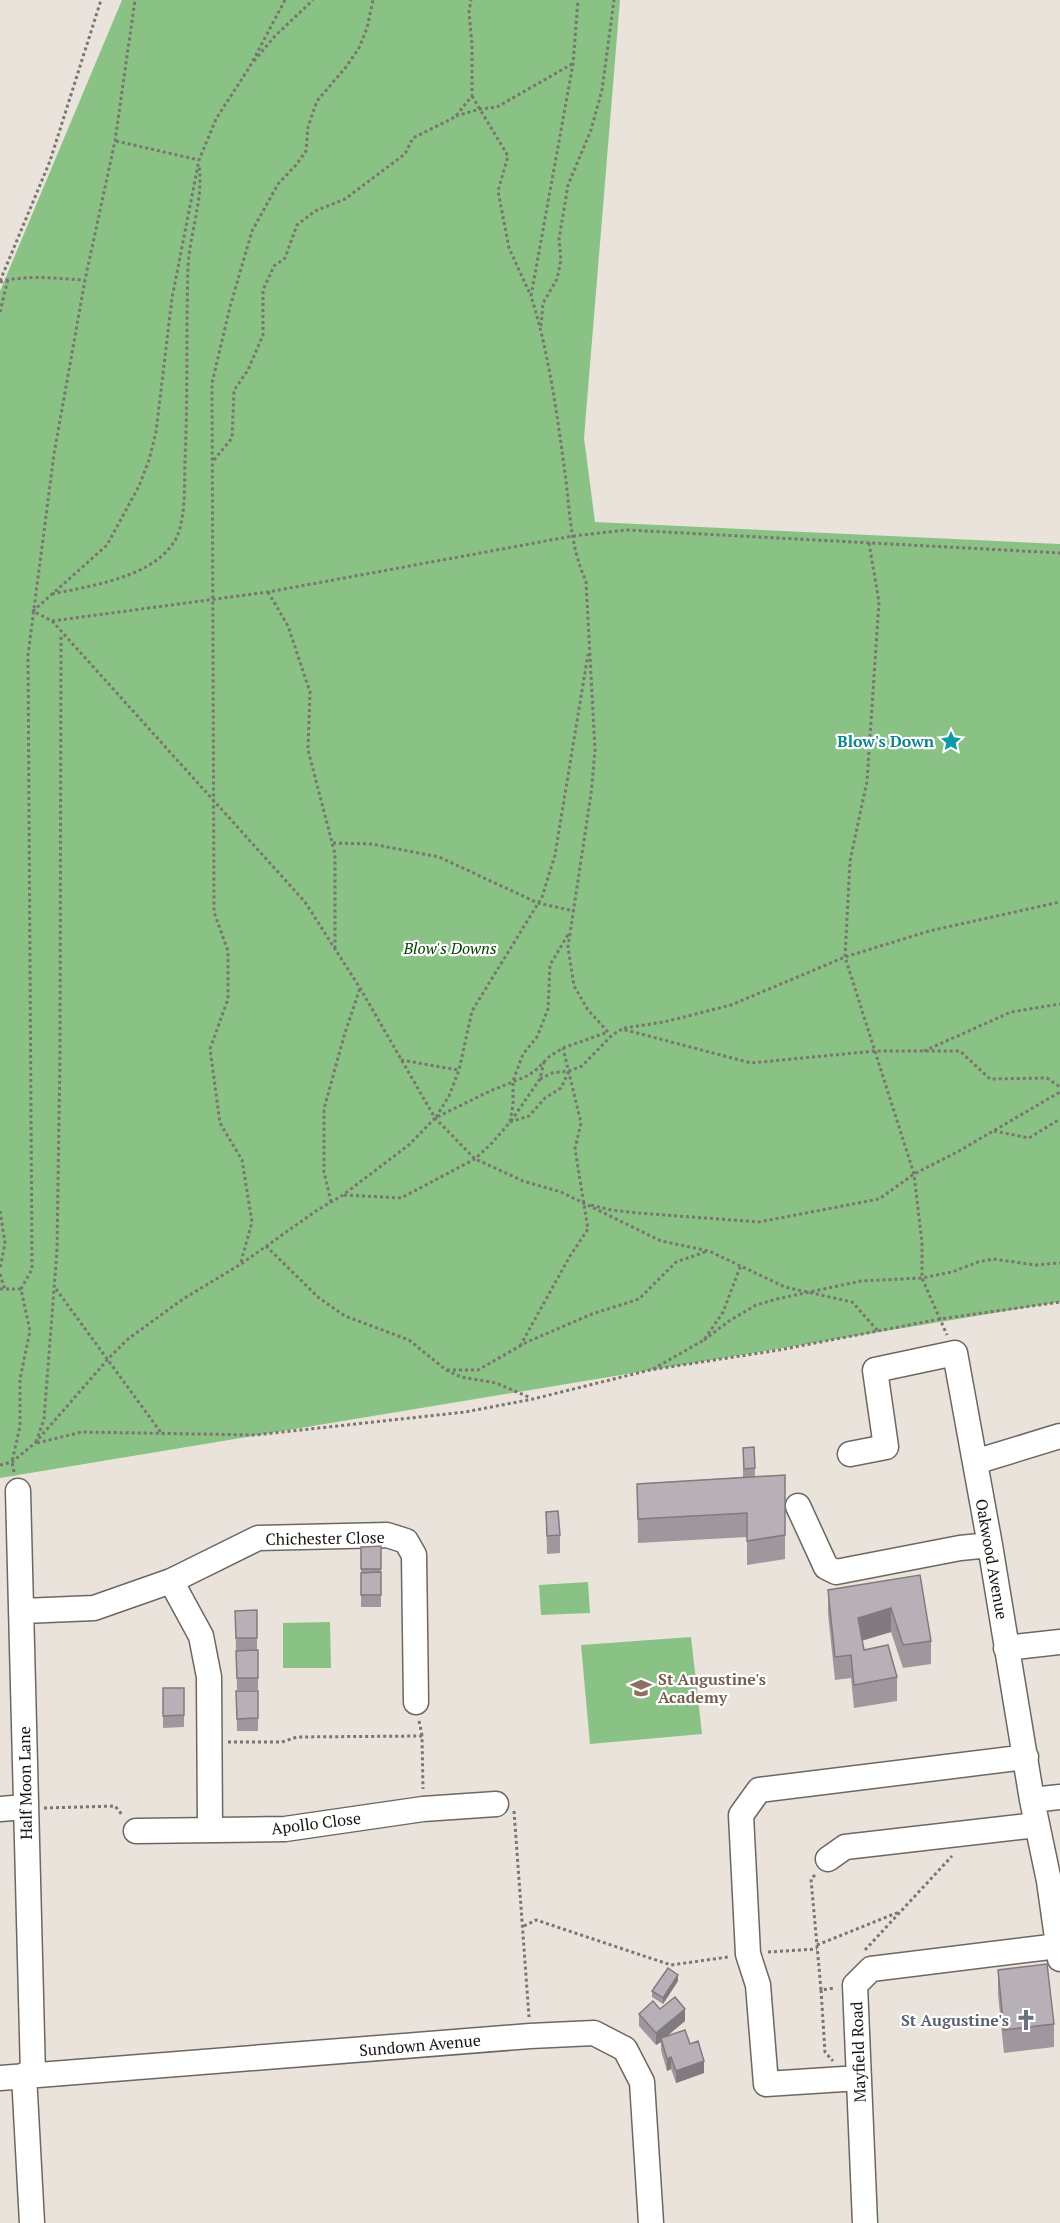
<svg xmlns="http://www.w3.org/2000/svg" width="1060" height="2223" viewBox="0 0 1060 2223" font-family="'PT Serif',serif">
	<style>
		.green { fill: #8ac286 }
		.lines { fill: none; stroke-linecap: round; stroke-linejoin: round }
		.minor-casing { stroke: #6d6760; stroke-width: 27 }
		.path { stroke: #797570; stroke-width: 3; stroke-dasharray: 3 3; stroke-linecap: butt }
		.minor { stroke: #fff; stroke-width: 24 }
		.wall { fill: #9e979d }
		.shaded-wall { fill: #817b80 }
		.building { fill: #b8b0b7; stroke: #817b80; stroke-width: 1.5 }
		.labels { text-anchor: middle; stroke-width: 4.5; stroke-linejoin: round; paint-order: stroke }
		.culture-label { font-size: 16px; font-weight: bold; fill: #0d838f; stroke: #fff; text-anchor: end }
		.park-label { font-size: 16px; font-style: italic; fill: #004101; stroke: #fff }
		.street-label { font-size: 16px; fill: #161411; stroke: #fff }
		.education-label { font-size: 16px; font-weight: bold; fill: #785e54; stroke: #fff; text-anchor: start }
		.worship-label { font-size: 16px; font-weight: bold; fill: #5b616d; stroke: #fff; text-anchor: end }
	</style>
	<rect width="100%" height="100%" fill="#eae3db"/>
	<path class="green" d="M122 0H620L584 438 595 522 1060 544V1302L0 1478V291Z
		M588 1582 590 1613 541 1615 539 1585Z
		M330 1622 331 1668H283V1623Z
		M691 1637 702 1734 590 1744 581 1645Z"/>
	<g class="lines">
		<defs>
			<path id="minor" d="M850 1454 886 1447 875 1370 955 1353 990 1545 1032 1800 1049 1881 1060 1959
				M975 1462 1060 1436
				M18 1491 33 2075
				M798 1506 826 1567 836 1572 960 1548 990 1545
				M171 1581 201 1636 209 1677 210 1830
				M23 1611 94 1608 171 1581 258 1538 387 1535 406 1541 414 1555 416 1702
				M1006 1648 1060 1642
				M1032 1800 1060 1797
				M0 1809 25 1807
				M136 1831 285 1829 423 1809 496 1804
				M828 1859 845 1847 1037 1825
				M24 2075 32 2223
				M0 2078 530 2036 594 2033 625 2049 642 2082 651 2223
				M859 2078 766 2084 758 1985 748 1954 741 1815 759 1790 1026 1757
				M865 2223 855 1985 871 1969 1058 1946"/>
		</defs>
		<use href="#minor" class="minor-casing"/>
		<path class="path" d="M285 0 249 68 216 119 199 160 172 298 156 432 149 460 139 486 107 545 33 611 52 621 305 902 360 988 435 1118 475 1159 523 1181 561 1192 661 1241 709 1251 785 1287 852 1302 878 1331
			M254 61 275 36 313 0
			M472 96 508 156 498 191 509 248 531 296
			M456 116 480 109 497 107 572 64
			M116 141 199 160
			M0 281 50 161 101 0
			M0 282C26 274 58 279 85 280
			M0 312 8 279
			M541 326 543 303 557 279 561 260 559 239 568 185 591 130 602 90 614 0
			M214 460 232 438 234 390 248 370 263 335V290L274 266 285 258 297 225 315 211 345 199 405 154 413 138 455 117 472 96V45L469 12 471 0
			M869 543 879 602 867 781 850 861 845 957 914 1174 922 1243V1278L947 1335
			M268 592 288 626 310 692 308 750 335 854V948
			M52 594C90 586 148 578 172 545 187 526 184 484 185 460 188 397 186 333 188 269 189 234 204 200 199 165
			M52 621 268 592 573 536 627 530 1060 553
			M333 843 372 844 439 857 538 903 574 911
			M624 1028 664 1022 731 1005 845 957 929 931 1060 902
			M924 1051 1011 1012 1060 1004
			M401 1060 458 1070
			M540 1079 552 1073 569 1071 582 1066 612 1035 622 1029 751 1063 875 1051H960L990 1079 1047 1078 1060 1087
			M436 1117 449 1096 459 1070 472 1011 542 897 555 855 588 654
			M511 1121 540 1079 544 1062
			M510 1122 529 1116 545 1098 561 1088 568 1073
			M994 1131 1029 1138 1060 1119
			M344 1195 401 1198 475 1159 492 1143 510 1122 513 1105V1081L523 1054 537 1037 548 1009 550 965 569 933
			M331 1202 324 1172V1109L344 1036 360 988
			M591 1205 611 1210 638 1213 759 1222 879 1199 914 1174 959 1151 1060 1092
			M0 1211 5 1243 0 1269
			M266 1246 319 1298 345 1316 409 1340 446 1370 461 1377 496 1383 531 1398
			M241 1262 252 1222 242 1160 220 1123 210 1049 228 999V951L214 912 212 383 230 307 252 231 278 184 296 165 306 151 308 127 317 101 346 67 359 48 367 28 373 0
			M0 1274 5 1290
			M0 1289H21
			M56 1289 162 1434
			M704 1340 729 1321 756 1305 777 1299 861 1281 922 1278 952 1272 978 1262 993 1259 1036 1265 1060 1263
			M520 1346 570 1256 588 1229 575 1149 581 1123 563 1048
			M653 1369 704 1340 723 1312 741 1265
			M447 1370H478L527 1342 592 1314 639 1299 676 1262 708 1251
			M36 1442 44 1419 57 1250 60 1053 61 634
			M37 1443 82 1432 255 1435 465 1412 533 1399 650 1370 779 1350 940 1319 1060 1302
			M0 1465 12 1462 35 1443 108 1359 128 1339 183 1299 241 1264 316 1211 343 1195 410 1144 435 1118 490 1091 525 1077 535 1071 550 1056 563 1048 608 1032 588 1010 574 986 568 947 591 794 595 750 586 581C570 547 570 510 565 473 557 414 549 353 531 296L573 64 578 0
			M14 1472 12 1462 20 1426V1379L30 1331 21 1289 32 1269 28 655 54 454 85 280 115 141 135 0
			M419 1721 422 1735
			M228 1742H282L297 1737 422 1736 423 1789
			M44 1808 115 1806 123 1816
			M514 1811 529 2017
			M815 1875 811 1879 821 1990 835 1988
			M524 1926 536 1920 671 1965 728 1957
			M817 1945 899 1912
			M865 1950 952 1856
			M768 1952 817 1949
			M821 1990 825 2052 833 2061"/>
		<use href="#minor" class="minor"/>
	</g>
	<path class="wall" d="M743 1448 755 1468V1476L785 1475V1559L747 1565V1537L638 1543 637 1484 743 1477Z
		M546 1512 560 1535V1553L547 1554Z
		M381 1546V1607H361V1547Z
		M920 1575 931 1641V1664L903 1668 891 1632 862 1640 864 1650 897 1677V1701L854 1708 851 1678 835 1680 828 1614V1590Z
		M257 1610V1650H236L235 1611Z
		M258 1650V1690H237L236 1651Z
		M163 1688H184V1727L163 1728Z
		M236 1691H258V1731H237Z
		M998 1970 1054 2024V2047L1004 2053 998 1994Z
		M678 1981 663 2004 652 1997V1991Z
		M660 2009 685 2021 667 2036 690 2044 704 2073 676 2083 671 2069 667 2071 661 2050V2042L656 2045 639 2026V2014Z"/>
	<path class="shaded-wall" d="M891 1608V1632L858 1642V1618Z
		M678 1975V1981L663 2004V1998Z
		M685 2009V2021L661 2041V2038V2042L656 2045V2033Z
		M671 2057V2069L667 2071V2059Z
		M704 2061V2073L676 2083V2071Z"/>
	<path class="building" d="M754 1447 755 1468 744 1469 743 1448Z
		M785 1475V1535L747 1541V1513L638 1519 637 1484Z
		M558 1511 560 1535 547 1536 546 1512Z
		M381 1546V1569H361V1547Z
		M381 1572V1595H361V1573Z
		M920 1575 931 1641 903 1645 891 1608 858 1618 864 1650 888 1645 897 1677 854 1685 851 1655 835 1657 828 1590Z
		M257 1610V1638H236L235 1611Z
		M258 1650V1678H237L236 1651Z
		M163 1688H184V1715L163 1716Z
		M236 1691H258V1718L237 1719Z
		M1047 1964 1054 2024 1004 2030 998 1970Z
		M668 1968 678 1975 663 1998 652 1991Z
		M675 1997 685 2009 656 2033 639 2014 653 2001 660 2009Z
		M685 2030 690 2044 698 2041 704 2061 676 2071 671 2057 667 2059 661 2038Z"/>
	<defs>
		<symbol id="sight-bare" viewBox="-9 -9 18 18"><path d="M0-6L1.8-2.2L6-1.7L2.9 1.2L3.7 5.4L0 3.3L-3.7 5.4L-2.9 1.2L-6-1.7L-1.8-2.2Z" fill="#0f9aa8" stroke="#fff" stroke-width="2.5" paint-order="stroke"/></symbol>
		<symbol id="school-bare" viewBox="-9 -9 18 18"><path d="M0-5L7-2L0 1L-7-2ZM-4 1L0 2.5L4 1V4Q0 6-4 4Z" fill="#8d6e63" stroke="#fff" stroke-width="2.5" paint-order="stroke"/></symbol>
		<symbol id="church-bare" viewBox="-9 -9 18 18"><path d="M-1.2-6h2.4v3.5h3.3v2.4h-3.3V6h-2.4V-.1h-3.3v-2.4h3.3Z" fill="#6b7280" stroke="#fff" stroke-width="2.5" paint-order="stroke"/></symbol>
	</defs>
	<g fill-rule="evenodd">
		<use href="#sight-bare" x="936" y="726" width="30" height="30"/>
		<use href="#school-bare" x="626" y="1673" width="30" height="30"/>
		<use href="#church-bare" x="1011" y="2005" width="30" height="30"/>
	</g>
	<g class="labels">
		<g class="culture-label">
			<text x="934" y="747">Blow's Down</text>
		</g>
		<g class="park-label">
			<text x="450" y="954">Blow's Downs</text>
		</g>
		<g class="street-label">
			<text transform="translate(325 1538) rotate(-1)" y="6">Chichester Close</text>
			<text transform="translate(992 1559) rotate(80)" y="6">Oakwood Avenue</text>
			<text transform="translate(25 1783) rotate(-91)" y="6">Half Moon Lane</text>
			<text transform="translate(316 1823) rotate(-7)" y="6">Apollo Close</text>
			<text transform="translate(420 2045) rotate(-5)" y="6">Sundown Avenue</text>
			<text transform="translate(858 2052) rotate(-92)" y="6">Mayfield Road</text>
		</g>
		<g class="education-label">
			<text x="658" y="1685">St Augustine's<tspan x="658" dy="18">Academy</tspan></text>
		</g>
		<g class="worship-label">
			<text x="1009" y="2026">St Augustine's</text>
		</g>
	</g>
</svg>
